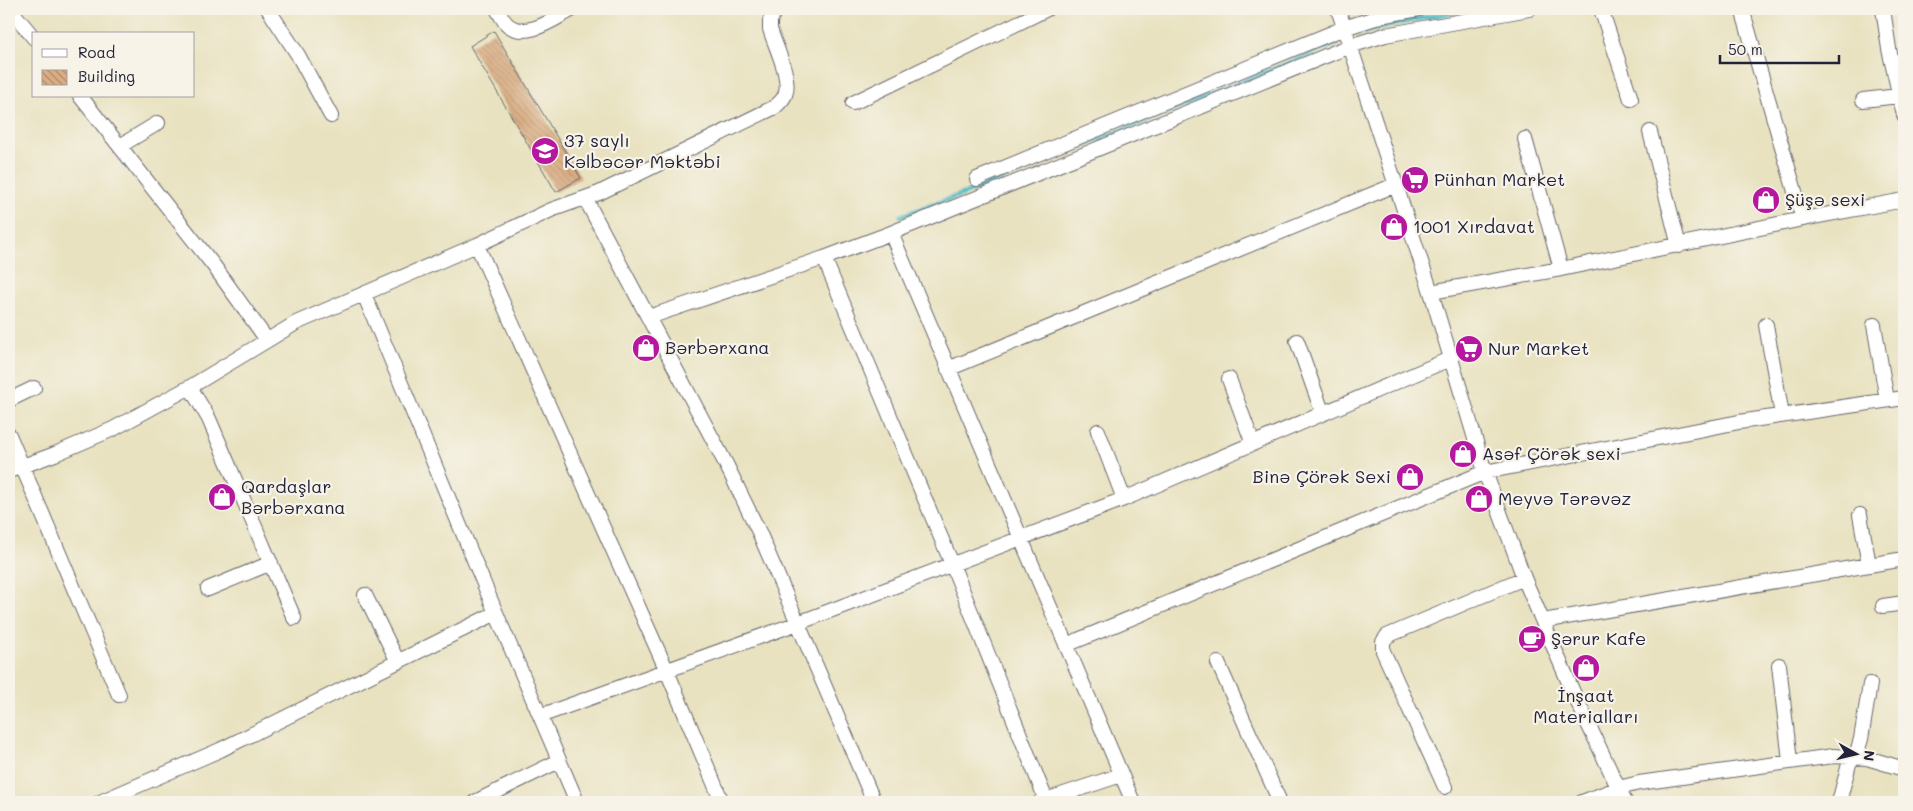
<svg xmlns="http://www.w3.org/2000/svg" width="1913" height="811" viewBox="0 0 1913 811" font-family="Mali,sans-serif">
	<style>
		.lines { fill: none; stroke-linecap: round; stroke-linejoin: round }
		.stream { stroke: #4fbcc9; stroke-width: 5 }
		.building { fill: url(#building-back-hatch) }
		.minor-casing { stroke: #67656a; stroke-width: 16 }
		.minor { stroke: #fff; stroke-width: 14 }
		.labels { text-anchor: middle; stroke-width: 4.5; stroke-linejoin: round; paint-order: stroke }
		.poi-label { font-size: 18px; fill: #22223b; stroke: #f7f3e8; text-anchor: start }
	</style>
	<defs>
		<pattern id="building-back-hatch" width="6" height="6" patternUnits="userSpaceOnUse" patternTransform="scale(1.25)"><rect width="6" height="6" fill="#daac81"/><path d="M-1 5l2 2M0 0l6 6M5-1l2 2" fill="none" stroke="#b08c6b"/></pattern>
	</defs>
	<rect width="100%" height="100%" fill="#f7f3e8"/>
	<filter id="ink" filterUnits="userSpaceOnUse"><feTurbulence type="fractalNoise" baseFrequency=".02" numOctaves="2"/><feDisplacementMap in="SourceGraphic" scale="10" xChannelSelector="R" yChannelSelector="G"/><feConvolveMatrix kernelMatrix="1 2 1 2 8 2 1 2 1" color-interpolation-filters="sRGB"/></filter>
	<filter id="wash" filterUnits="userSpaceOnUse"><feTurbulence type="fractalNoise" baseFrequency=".0096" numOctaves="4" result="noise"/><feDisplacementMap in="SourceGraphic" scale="20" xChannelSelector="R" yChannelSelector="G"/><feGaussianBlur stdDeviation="1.12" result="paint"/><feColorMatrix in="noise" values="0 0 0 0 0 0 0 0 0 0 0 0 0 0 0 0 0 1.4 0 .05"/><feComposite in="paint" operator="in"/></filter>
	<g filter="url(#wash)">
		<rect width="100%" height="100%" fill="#e8e2c0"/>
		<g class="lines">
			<path class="stream" d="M1360 32 1422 18 1474 9
				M901 216 966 193 1335 44"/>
		</g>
		<g id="blocks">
			<path class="building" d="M494 31 581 178 556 192 470 46Z"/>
		</g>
	</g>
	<g filter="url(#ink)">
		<use href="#blocks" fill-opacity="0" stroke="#67656a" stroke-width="1"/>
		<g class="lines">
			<defs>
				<path id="minor" d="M10 9 34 38
					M268 9 298 55 331 116
					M497 9C500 14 503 21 508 25 527 40 555 18 573 9
					M1338 9 1431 292 1485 472 1524 578 1573 692 1625 802
					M1601 9 1631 99
					M1742 9 1803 219
					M1883 9 1889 49 1904 115
					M80 96 214 266 267 340
					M1863 100 1899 96
					M853 103 1047 9
					M1650 132 1679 246
					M1525 139 1561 269
					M120 146 158 123
					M977 179 1344 28 1385 15 1419 9
					M585 198 727 466 759 532 874 802
					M891 233 1133 802
					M477 245 667 671 722 802
					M824 258 952 564 1046 800
					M1431 292 1561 269 1803 219 1904 200
					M364 294 496 613 577 802
					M649 317 824 258 891 233 1350 46 1385 35 1529 9
					M1766 325 1782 415
					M1874 325 1887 400
					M1297 341 1323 414
					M948 369 1395 185
					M1229 379 1253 444
					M190 387 209 419 294 618
					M9 400 34 388
					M1098 431 1124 499
					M9 435 119 695
					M9 471 55 454 113 429 190 387 296 323 477 245 551 210 599 193 775 107C779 103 783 100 785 95 792 79 775 46 770 29V21L775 9
					M1860 515 1869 565
					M208 589 271 563
					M365 595 398 662
					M1883 606 1904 603
					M1543 621 1904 559
					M1066 645 1485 472 1739 422 1904 398
					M1218 663 1280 802
					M1779 665 1790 761
					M540 716 798 623 1124 499 1452 358
					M1445 787 1383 651V642L1387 636 1524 578
					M100 802 220 750 496 613
					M475 802 559 761
					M1040 802 1121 775
					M1582 802 1619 788 1639 783 1833 756 1867 758 1904 769
					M1839 802 1849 764 1858 749 1861 739 1870 684"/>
			</defs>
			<use href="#minor" class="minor-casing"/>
			<use href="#minor" class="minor"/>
		</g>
	</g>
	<defs>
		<symbol id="school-disc" viewBox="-11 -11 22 22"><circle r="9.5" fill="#b5179e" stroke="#f7f3e8"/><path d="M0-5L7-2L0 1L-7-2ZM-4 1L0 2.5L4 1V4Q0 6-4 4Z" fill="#fff"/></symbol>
		<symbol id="supermarket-disc" viewBox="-11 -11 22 22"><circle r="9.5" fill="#b5179e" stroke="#f7f3e8"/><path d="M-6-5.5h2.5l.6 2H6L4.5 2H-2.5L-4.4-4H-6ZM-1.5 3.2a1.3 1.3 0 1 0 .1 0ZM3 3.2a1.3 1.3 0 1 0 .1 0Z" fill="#fff"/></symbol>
		<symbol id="shop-disc" viewBox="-11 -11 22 22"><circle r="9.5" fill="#b5179e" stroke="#f7f3e8"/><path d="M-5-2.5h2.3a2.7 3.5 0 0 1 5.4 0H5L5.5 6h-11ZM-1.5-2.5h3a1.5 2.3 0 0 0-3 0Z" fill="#fff"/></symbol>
		<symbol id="cafe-disc" viewBox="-11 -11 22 22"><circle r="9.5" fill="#b5179e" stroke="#f7f3e8"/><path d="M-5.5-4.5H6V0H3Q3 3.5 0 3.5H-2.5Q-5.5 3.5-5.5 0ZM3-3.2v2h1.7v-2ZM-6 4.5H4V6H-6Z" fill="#fff"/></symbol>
	</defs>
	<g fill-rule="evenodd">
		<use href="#school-disc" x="529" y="135" width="32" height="32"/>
		<use href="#supermarket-disc" x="1399" y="164" width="32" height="32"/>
		<use href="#shop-disc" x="1750" y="184" width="32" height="32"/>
		<use href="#shop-disc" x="1378" y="211" width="32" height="32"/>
		<use href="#shop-disc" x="630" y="332" width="32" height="32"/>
		<use href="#supermarket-disc" x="1453" y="333" width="32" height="32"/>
		<use href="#shop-disc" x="1447" y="438" width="32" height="32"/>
		<use href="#shop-disc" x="1394" y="461" width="32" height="32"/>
		<use href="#shop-disc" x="206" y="481" width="32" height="32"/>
		<use href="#shop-disc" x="1463" y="483" width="32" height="32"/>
		<use href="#cafe-disc" x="1516" y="623" width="32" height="32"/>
		<use href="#shop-disc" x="1570" y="652" width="32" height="32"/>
	</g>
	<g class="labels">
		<g class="poi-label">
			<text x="564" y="147">37 saylı<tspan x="564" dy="21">Kəlbəcər Məktəbi</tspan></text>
			<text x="1434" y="186">Pünhan Market</text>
			<text x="1785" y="206">Şüşə sexi</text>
			<text x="1413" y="233">1001 Xırdavat</text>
			<text x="665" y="354">Bərbərxana</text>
			<text x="1488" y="355">Nur Market</text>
			<text x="1482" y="460">Asəf Çörək sexi</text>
			<text x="1391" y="483" text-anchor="end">Binə Çörək Sexi</text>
			<text x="241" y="493">Qardaşlar<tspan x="241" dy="21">Bərbərxana</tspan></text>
			<text x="1498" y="505">Meyvə Tərəvəz</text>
			<text x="1551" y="645">Şərur Kafe</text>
			<text x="1586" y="702" text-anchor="middle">İnşaat<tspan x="1586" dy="21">Materialları</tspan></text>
		</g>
	</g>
	<rect width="1913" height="811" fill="none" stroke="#f7f3e8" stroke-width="30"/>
	<rect x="32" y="32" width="162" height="65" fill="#f7f3e8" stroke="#a29fa3"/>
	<rect x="42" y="49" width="25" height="8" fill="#ffffff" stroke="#a29fa3"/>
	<text x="78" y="58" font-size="15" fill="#22223b">Road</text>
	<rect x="42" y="70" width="25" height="15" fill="url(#building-back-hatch)" stroke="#a29fa3"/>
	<text x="78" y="82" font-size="15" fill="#22223b">Building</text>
	<g transform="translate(1856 754) rotate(98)" stroke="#f7f3e8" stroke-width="4" paint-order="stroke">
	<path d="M0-4L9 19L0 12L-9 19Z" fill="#22223b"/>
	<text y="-8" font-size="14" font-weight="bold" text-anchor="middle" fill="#22223b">N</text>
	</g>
	<path d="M1720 55v8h119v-8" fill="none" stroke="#22223b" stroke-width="2.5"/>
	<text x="1728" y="55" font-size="15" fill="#22223b" stroke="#f7f3e8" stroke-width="4" paint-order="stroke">50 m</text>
</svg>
